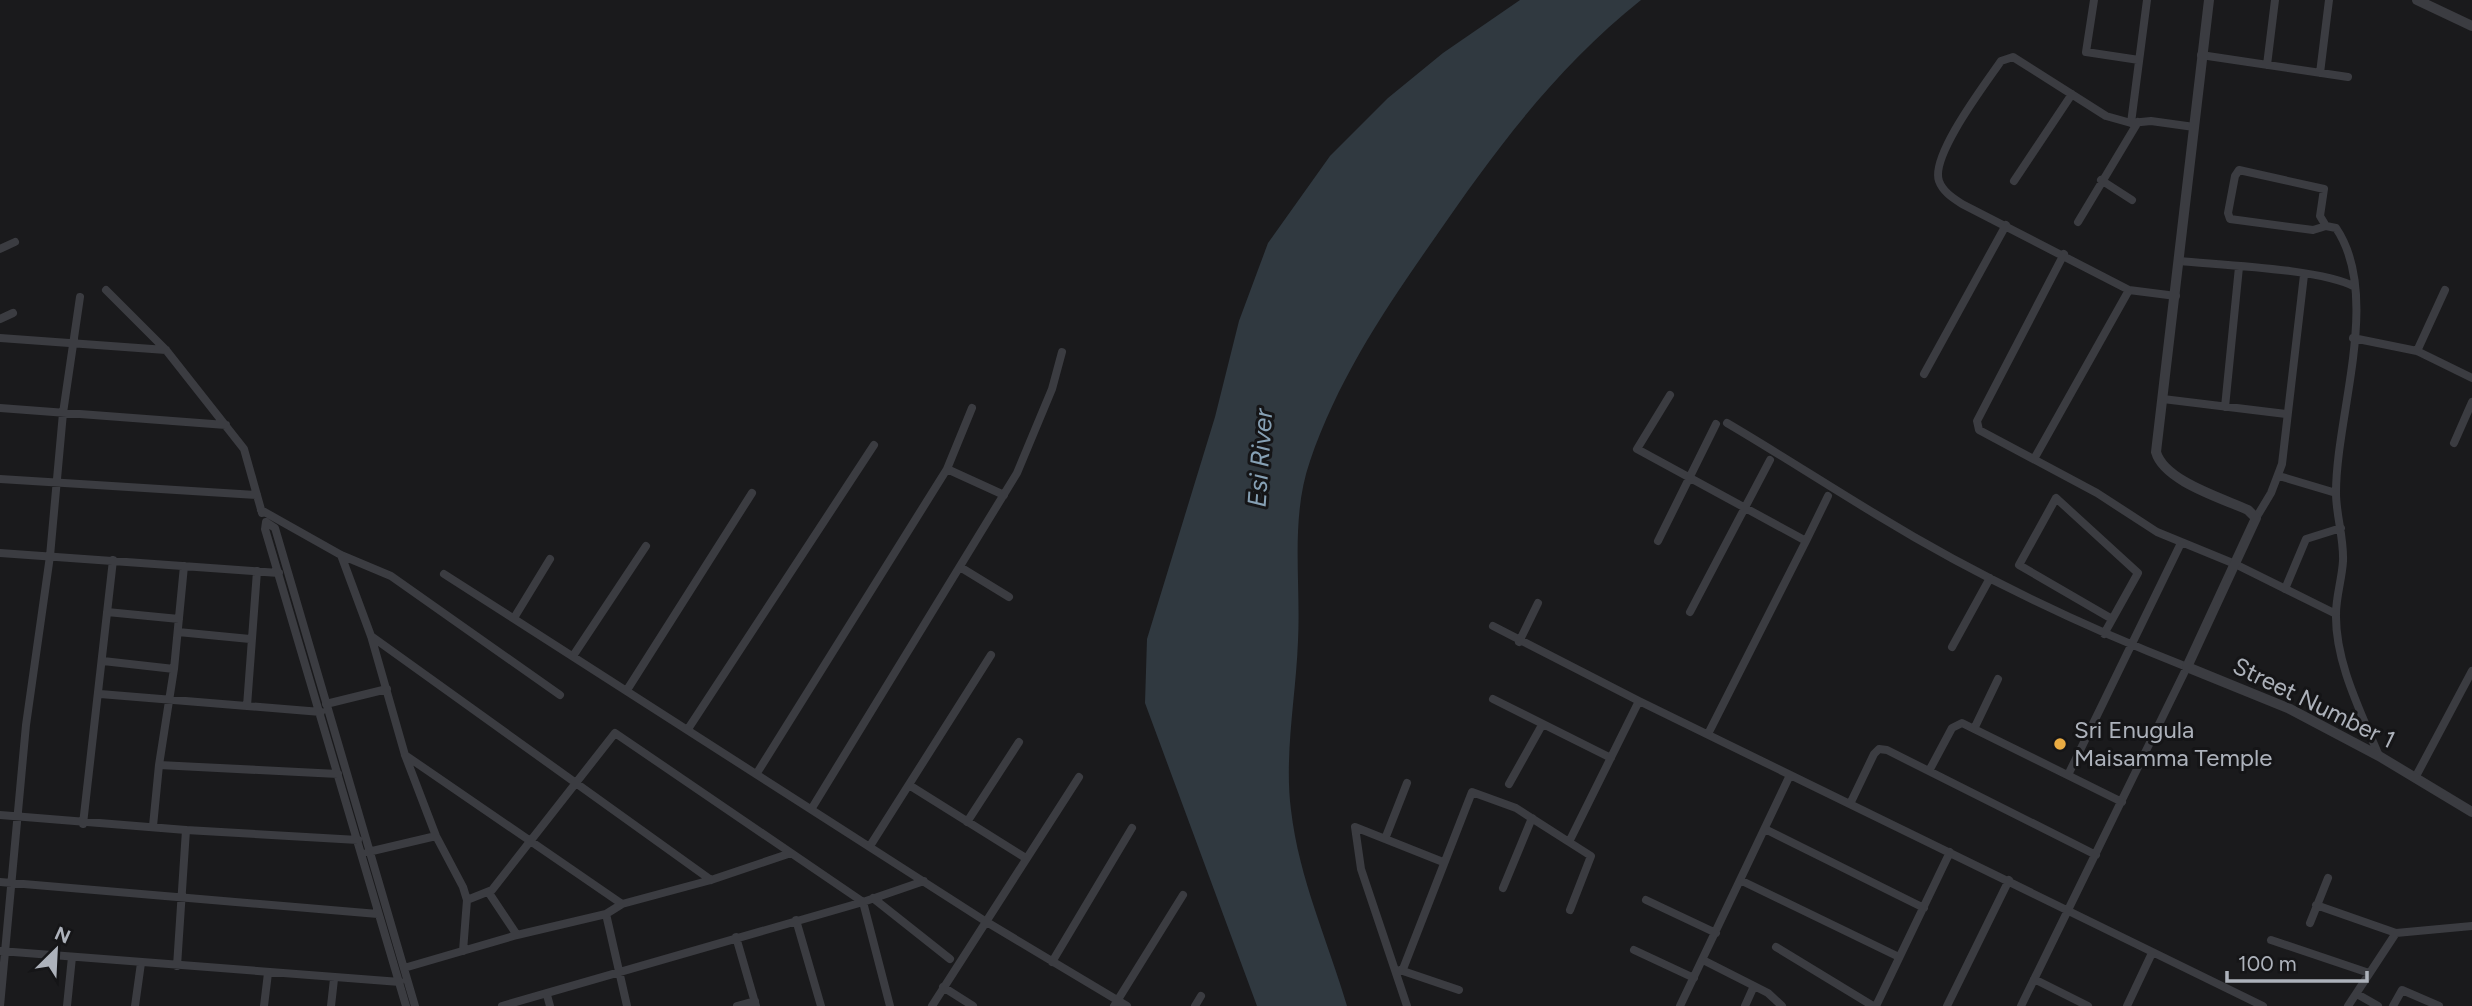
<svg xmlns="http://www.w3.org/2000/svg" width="2472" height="1006" viewBox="0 0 2472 1006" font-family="Figtree,sans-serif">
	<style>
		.water { fill: #303940 }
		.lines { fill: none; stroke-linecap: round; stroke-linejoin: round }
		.minor { stroke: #3b3c41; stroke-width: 8 }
		.tertiary { stroke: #3b3c41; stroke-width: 10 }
		.poi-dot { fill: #eaac43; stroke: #151517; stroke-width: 2.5 }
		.labels { text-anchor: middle; stroke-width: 6; stroke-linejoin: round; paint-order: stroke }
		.street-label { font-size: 24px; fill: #adb2bb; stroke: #151517 }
		.poi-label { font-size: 24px; fill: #adb2bb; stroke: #151517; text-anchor: start }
		.water-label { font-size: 26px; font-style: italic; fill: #86a0b4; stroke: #151517 }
	</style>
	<rect width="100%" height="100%" fill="#1a1a1c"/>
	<path class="water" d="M1520 0H1641C1556 68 1495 150 1434 239 1385 309 1338 379 1310 461 1290 519 1301 581 1298 641 1296 696 1284 755 1291 810 1299 879 1328 941 1347 1006H1257L1145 703 1147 639 1215 417 1239 321 1268 243 1330 156 1388 98 1443 53Z"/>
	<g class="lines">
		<path class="minor" d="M2094 0 2086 52 2139 60
			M2201 55 2348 77
			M2267 65 2275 0
			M2320 73 2329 0
			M2131 123 2147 0
			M2101 180 2132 200
			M2014 181 2072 94
			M2078 222 2138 122
			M2326 226 2313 230 2230 219 2228 213 2235 176 2239 170 2324 189 2320 216 2326 226 2336 228C2382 296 2336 414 2336 493 2336 515 2344 538 2343 561 2342 579 2336 596 2336 614 2335 662 2361 712 2379 756
			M0 249 15 242
			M2064 254 1977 421 1979 430 2097 493 2157 532 2235 564 2336 614
			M2180 261C2221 265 2323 269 2355 287
			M106 290 166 350 244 449 262 513
			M2176 296 2129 290 1962 204C1953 198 1943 192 1939 181 1930 156 1986 83 2001 61L2013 57 2106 116 2131 123 2151 121 2194 127
			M0 319 13 313
			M0 338 166 350
			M2353 338 2417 351 2472 378
			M2417 351 2445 290
			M1924 374 2006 225
			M1670 395 1637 449 1806 541 1708 734
			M2163 399 2286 414
			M2225 407 2239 267
			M0 408 226 425
			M1727 423C1778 453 1827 485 1877 515 1975 575 2080 625 2187 667L2021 1006
			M2454 443 2472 402
			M2034 459 2129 290
			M947 469 1004 495
			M2279 476 2336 493
			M0 479 257 495
			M261 510 341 555 391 576 560 695
			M2256 518 2271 493 2282 464 2304 275
			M1658 541 1716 424
			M1806 541 1828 496
			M0 553 279 573
			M341 555 371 636 405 755 436 836 463 887 467 900 463 951
			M960 567 1009 597
			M444 574 985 921 1127 1006
			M2285 589 2306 539 2341 528
			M107 612 179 619
			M1690 612 1770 460
			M514 618 550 559
			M1493 626 1639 701 2263 1006
			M178 632 250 639
			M2104 634 2138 573 2056 498 2019 565 2112 619
			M371 636 711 880
			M1519 642 1538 603
			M1952 647 1990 578
			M573 656 646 546
			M103 661 174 669
			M627 690 752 493
			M100 694 321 712
			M1493 699 1611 758
			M326 704 387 689
			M247 706 257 571
			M688 729 874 445
			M1974 729 1998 679
			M405 755 622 904
			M159 765 174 669 184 566
			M1929 771 1952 728 1962 723 2122 802
			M757 773 947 469 972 408
			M2068 775 2181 543
			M2415 778 2472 671
			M1509 784 1542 725
			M909 785 1024 857
			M1850 804 1874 754 1879 749 1887 750 2096 855
			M812 808 1017 473 1052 389 1062 352
			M0 815 186 830 177 966
			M967 822 1019 742
			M83 824 113 560
			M153 826 159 765 338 774
			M1765 829 1924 908
			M186 830 358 840
			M1385 839 1407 783
			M1569 842 1591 856 1570 910
			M870 846 991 655
			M368 852 436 836
			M1742 881 1899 957
			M0 882 378 914
			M1503 888 1532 818
			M489 893 517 935
			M873 898 950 959
			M467 900 492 890 615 733 863 902 890 1006
			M1646 900 1716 933
			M2316 905 2396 933
			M796 920 821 1006
			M2310 923 2328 878
			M736 937 756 1006
			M2271 940 2369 973
			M1776 947 1873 1006
			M1634 950 1694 978
			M0 951 400 982
			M1703 960 1768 993 1782 1006
			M1052 962 1132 828
			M404 968 517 935 606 914
			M1403 969 1472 792 1516 808 1569 842 1639 701
			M1400 970 1459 990
			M2034 979 2088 1006
			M943 987 973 1006
			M2357 994 2378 1006
			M547 995 550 1006
			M0 1006 26 725 50 556 63 413 80 297
			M67 1006 72 957
			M135 1006 141 963
			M264 1006 268 973
			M331 1006 334 979
			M406 1006 265 529 266 522 275 528 415 1006
			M502 1006 863 902 924 881
			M627 1006 606 914 622 904 711 880 791 853
			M737 1006 755 1001
			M932 1006 1079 777
			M1114 1006 1183 895
			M1195 1006 1201 996
			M1407 1006 1361 869 1355 827 1443 862
			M1680 1006 1790 775
			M1745 1006 1754 986
			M1876 1006 1950 852
			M1947 1006 2009 880
			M2127 1006 2152 953
			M2348 1006 2396 933 2472 926
			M2393 1006 2402 990 2439 1006"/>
		<path class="tertiary" d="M2209 0 2156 452C2164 481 2222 498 2248 510L2256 518 2187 667 2290 709 2379 756 2472 812
			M2417 0 2472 26"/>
	</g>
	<circle class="poi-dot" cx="2060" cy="744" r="7"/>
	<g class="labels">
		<g class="street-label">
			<text transform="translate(2314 703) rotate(26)" y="8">Street Number 1</text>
		</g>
		<g class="poi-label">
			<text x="2074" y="738">Sri Enugula<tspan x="2074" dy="28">Maisamma Temple</tspan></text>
		</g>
		<g class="water-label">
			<text transform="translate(1260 458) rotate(-86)" y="9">Esi River</text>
		</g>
	</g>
	<g transform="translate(56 950) rotate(24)" stroke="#151517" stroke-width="5" paint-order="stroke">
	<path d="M0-5L12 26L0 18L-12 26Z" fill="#adb2bb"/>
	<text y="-10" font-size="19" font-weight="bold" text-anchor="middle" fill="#adb2bb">N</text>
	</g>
	<path d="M2227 971v10h140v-10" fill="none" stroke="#adb2bb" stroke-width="3.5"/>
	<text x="2238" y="971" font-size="21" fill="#adb2bb" stroke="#151517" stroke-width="5" paint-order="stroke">100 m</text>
</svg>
